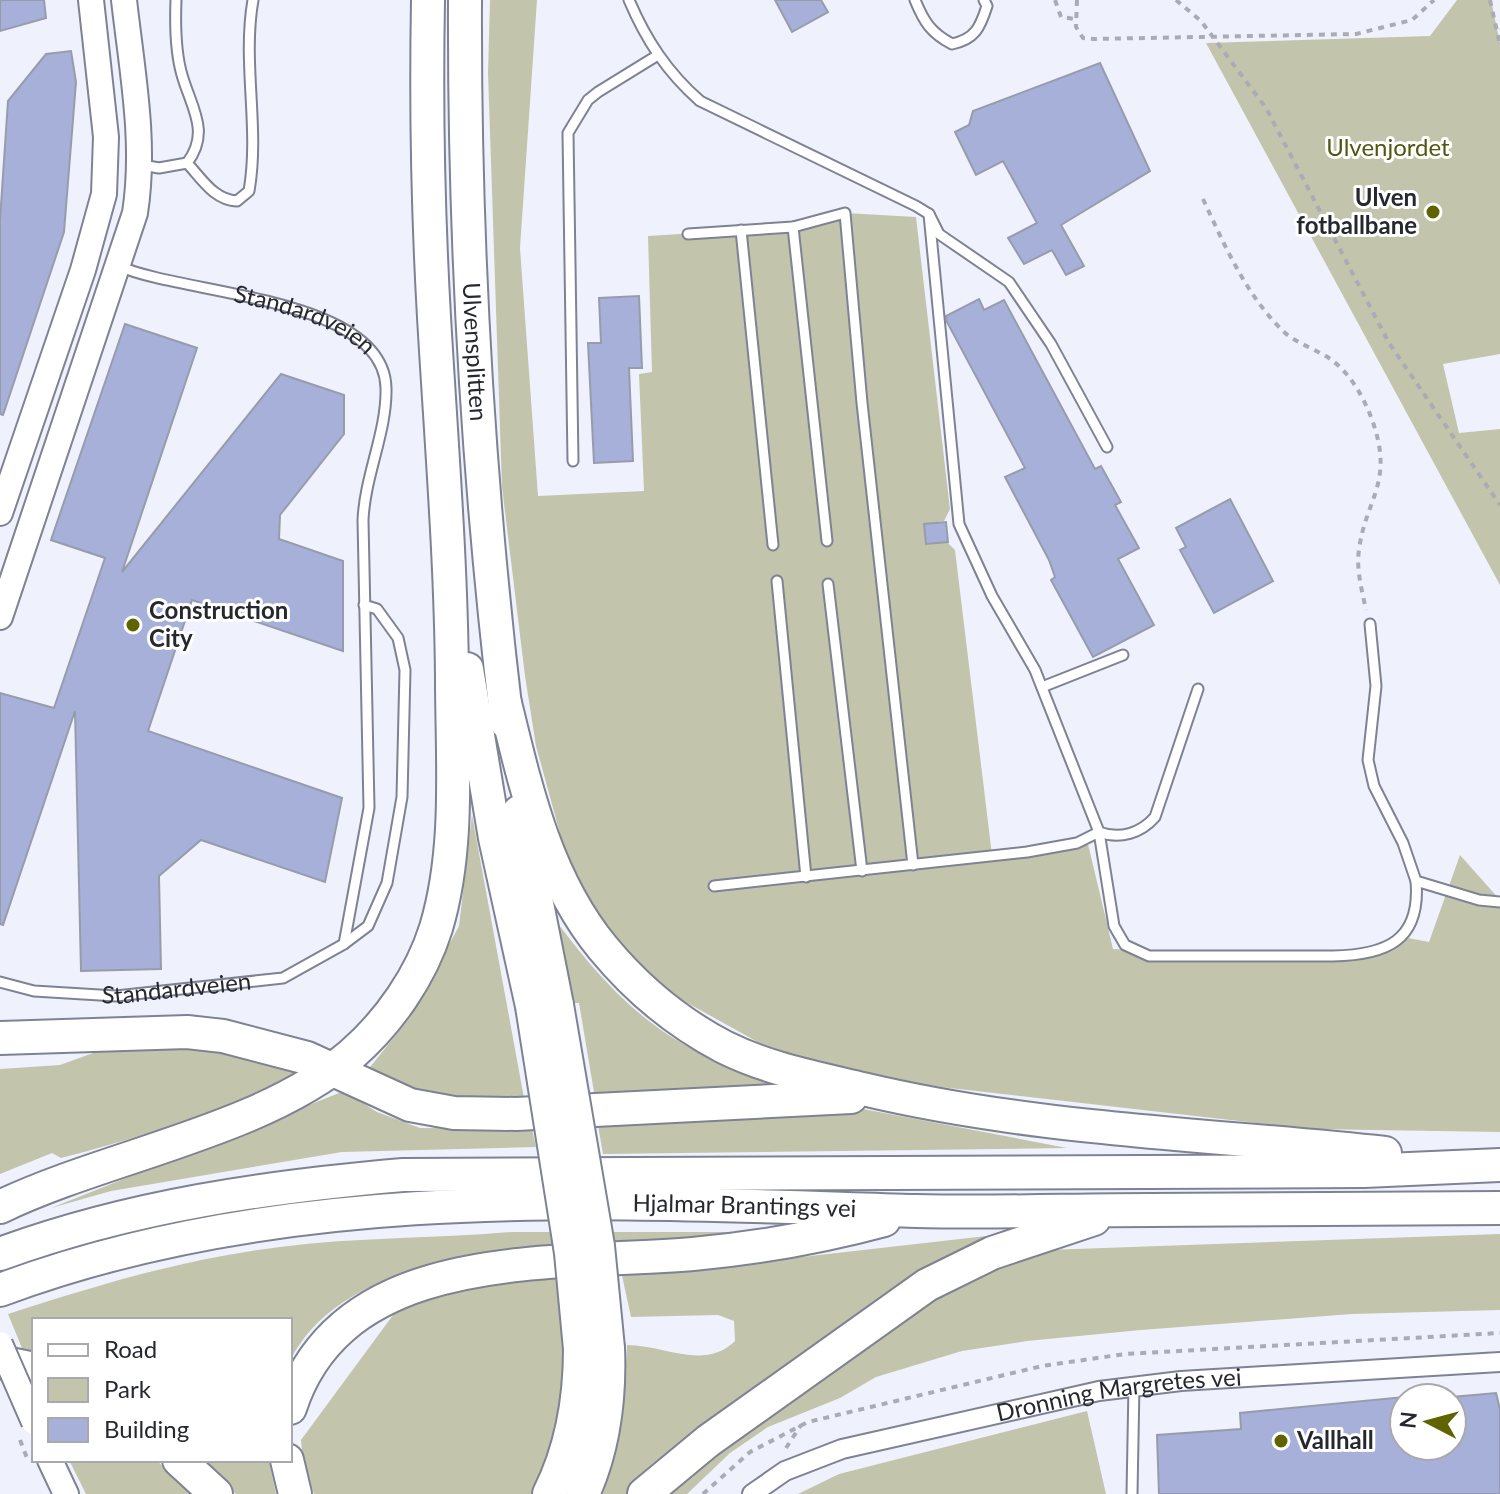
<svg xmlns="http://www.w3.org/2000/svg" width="1500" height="1494" viewBox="0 0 1500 1494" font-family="Lato,sans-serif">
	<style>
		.green { fill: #c2c5ab }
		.building { fill: #a6b0d8; stroke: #979cac; stroke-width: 2 }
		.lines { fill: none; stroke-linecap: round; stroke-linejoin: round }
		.service-casing { stroke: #7e8292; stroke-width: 13 }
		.minor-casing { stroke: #7e8292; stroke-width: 22 }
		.tertiary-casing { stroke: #7e8292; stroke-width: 28 }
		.trunk-casing { stroke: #7e8292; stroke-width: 36 }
		.path { stroke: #a9abb5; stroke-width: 4; stroke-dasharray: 6 6; stroke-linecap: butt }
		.service { stroke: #fff; stroke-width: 9 }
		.minor { stroke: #fff; stroke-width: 18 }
		.tertiary { stroke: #fff; stroke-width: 24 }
		.trunk { stroke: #fff; stroke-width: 32 }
		.tertiary-bridge-casing { stroke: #7e8292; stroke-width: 28; stroke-linecap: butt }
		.trunk-bridge-casing { stroke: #7e8292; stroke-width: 36; stroke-linecap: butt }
		.tertiary-bridge { stroke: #fff; stroke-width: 24 }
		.trunk-bridge { stroke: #fff; stroke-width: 32 }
		.poi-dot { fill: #5f6300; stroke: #fff; stroke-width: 3 }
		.labels { text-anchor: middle; stroke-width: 6; stroke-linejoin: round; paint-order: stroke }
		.park-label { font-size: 24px; fill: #535612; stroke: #fff }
		.poi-label { font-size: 24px; font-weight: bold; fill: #26282f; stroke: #fff; text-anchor: start }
		.street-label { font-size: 24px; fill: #26282f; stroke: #fff }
	</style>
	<rect width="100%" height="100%" fill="#eff2fd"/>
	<path class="green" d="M490 0H537L520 248 538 496 644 491 639 374 652 372 648 236 793 227 845 213 916 217 950 509 944 521 924 524 926 543 947 542 955 550 992 855 1088 844 1113 949 1357 960 1408 938 1429 942 1460 855 1500 900V1132L1310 1129 923 1085 783 1056 646 980 572 877 536 746 525 676 502 487 488 73Z
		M1457 0H1491L1500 43V354L1443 364 1459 433 1500 429V585L1206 43 1430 36Z
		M472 815 524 1098C461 1097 424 1101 367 1071L410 1017 459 926Z
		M544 905C583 958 625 1011 683 1044 713 1061 747 1073 778 1088L595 1098 579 1003H565Z
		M118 1044H192L301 1068 295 1078C219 1111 141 1138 61 1158L52 1153 0 1174V1069L60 1065Z
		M344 1091 377 1112 420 1128 532 1129 536 1147 342 1152 111 1191 51 1208Z
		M858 1108 1067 1148 603 1154 598 1125Z
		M511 1232H750L767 1236 482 1253C412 1267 325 1290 290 1361V1320H34V1356L24 1353 8 1314C98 1285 186 1258 280 1247 356 1237 434 1239 511 1232Z
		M1004 1234 631 1494H603L623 1417 627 1345C665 1345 704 1371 735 1341L734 1321 718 1315 631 1317 621 1271 757 1262Z
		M1500 1234V1310L1352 1314 1141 1330 1027 1341 962 1351 876 1377 840 1398 768 1427 730 1453 687 1494H659L942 1288 1047 1250Z
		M558 1277 567 1375 564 1411 535 1494H314L303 1462 301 1440 396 1311 461 1289Z
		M1087 1411 1106 1494H798L839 1474Z
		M69 1460H156L193 1494H86Z
		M199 1460H269L276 1494H236Z"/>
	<path class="building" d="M0 0H44L46 18 0 31Z
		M775 0H821L828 12 792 32Z
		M71 51 76 82 64 232 3 415 0 414V220L8 101 46 54Z
		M1100 63 1150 171 1061 225 1084 266 1066 275 1052 250 1024 264 1008 238 1037 223 1003 161 976 175 955 132 969 125 973 111Z
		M639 296 642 368H629L633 461 594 463 588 343H601L599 298Z
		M979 299 984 310 1004 300 1095 469 1101 466 1121 502 1115 505 1139 548 1118 559 1154 625 1093 657 1051 580 1055 577 1049 560 1005 477 1025 468 947 322 946 316Z
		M125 324 197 348 122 572 281 374 344 395V434L280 515 279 539 343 561V651L192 600 148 731 342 798 325 882 201 840 159 876 161 969 81 971 75 711 3 925 0 924V693L54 708 105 558 51 540Z
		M1230 499 1273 581 1214 613 1180 550 1186 547 1176 528Z
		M946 522 948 542 926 544 924 524Z
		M1496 1393 1500 1409V1494H1159L1157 1435 1241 1429 1240 1413 1404 1397V1446H1452V1397Z"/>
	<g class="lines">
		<defs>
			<g id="service">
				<path d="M629 0C646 40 667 72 700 101L916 206 929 214 939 234 1009 282 1051 344 1107 447"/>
				<path d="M915 0C924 22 931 33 952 44 975 39 980 28 987 6L984 0"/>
				<path d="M187 163C202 179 214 200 237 201L249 191C260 128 242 63 253 0"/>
				<path d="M142 165 159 168 187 163C211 132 191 107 182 75 175 51 175 25 176 0"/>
				<path d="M929 214 959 524 992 596 1035 670 1099 832C1120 840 1141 833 1155 817L1198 689"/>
				<path d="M793 227 827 541"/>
				<path d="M741 230 773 545"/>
				<path d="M688 234 793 227 845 213 862 403 913 865"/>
				<path id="s1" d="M119 266C183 295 384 296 386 388 387 432 365 475 363 520L369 808 344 944"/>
				<path d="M573 461 568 133 588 100 598 92 658 55"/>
				<path d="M777 581 806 877"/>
				<path d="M828 584 862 871"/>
				<path d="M1370 624 1376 686 1368 760 1374 786 1403 843 1416 881 1479 900 1500 902"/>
				<path d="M1042 687 1123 655"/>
				<path d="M714 886 1027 852 1077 843 1099 832 1114 926 1125 945 1149 956H1333C1386 955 1421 941 1416 881"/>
				<path id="s2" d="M0 982 34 991 116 996 283 978 344 944 368 926 387 883 402 797 405 670 398 638 377 609 364 605"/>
				<path d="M1132 1494 1134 1385"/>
			</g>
			<g id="minor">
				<path id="s3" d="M752 1494 785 1471 842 1449 1099 1391 1181 1381 1500 1362"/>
			</g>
			<path id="tertiary" d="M0 513 83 270 104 194 106 137 91 0
				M0 617 135 213C146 142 132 71 124 0
				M50 1460 66 1494"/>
			<g id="trunk">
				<path id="s4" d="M465 0C464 242 478 482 507 723"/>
				<path d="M467 669 495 838 532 1006"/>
				<path d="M505 703C526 789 546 879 603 948 636 988 678 1023 724 1047 768 1069 816 1078 863 1089 1035 1130 1210 1134 1385 1153"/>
				<path d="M519 812 557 1005"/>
				<path d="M0 1038 187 1032 223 1036 307 1058 410 1105 454 1113 516 1114 851 1097"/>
				<path d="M0 1207C108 1155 260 1132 351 1055 389 1022 421 976 436 928 460 848 452 760 452 678 451 558 441 438 434 317 428 212 426 106 428 0"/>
				<path d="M0 1254C131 1206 265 1187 403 1175L1364 1171 1500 1165"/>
				<path id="s5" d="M0 1290C291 1181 611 1202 916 1211 994 1213 1073 1210 1151 1210 1267 1209 1384 1209 1500 1208"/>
				<path d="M0 1362 34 1369"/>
				<path d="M290 1408C343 1244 556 1266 693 1254 758 1248 821 1237 884 1220"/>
				<path d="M179 1460 216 1494"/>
				<path d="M287 1460 295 1494"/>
				<path d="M549 1494C572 1448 580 1400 580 1349"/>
				<path d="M583 1494C604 1448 610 1397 608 1348"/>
				<path d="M644 1494 708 1441 927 1285 992 1253 1094 1219"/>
			</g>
		</defs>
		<use href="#service" class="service-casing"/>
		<use href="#minor" class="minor-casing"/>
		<use href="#tertiary" class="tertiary-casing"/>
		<use href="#trunk" class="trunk-casing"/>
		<path class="path" d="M1055 0 1061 17 1075 19
			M1077 0 1076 27 1083 38 1094 39 1356 34 1412 20 1434 0
			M1176 0 1201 21 1266 108 1389 343 1500 505
			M1490 0 1500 45
			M1203 199C1224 244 1245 293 1281 329 1292 341 1308 346 1322 354 1350 368 1368 404 1376 432 1391 485 1365 502 1359 550 1356 570 1362 590 1366 610
			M20 1440 27 1458
			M786 1448 801 1425
			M703 1494 750 1452 808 1422 1042 1366 1125 1354 1500 1333"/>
		<use href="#service" class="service"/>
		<use href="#minor" class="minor"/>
		<use href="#tertiary" class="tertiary"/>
		<use href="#trunk" class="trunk"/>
		<defs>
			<path id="tertiary-bridge" d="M0 1344 34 1422"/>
			<path id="trunk-bridge" d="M557 1005 598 1246 608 1348
				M532 1006 571 1253 580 1349"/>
		</defs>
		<use href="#tertiary-bridge" class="tertiary-bridge-casing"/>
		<use href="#trunk-bridge" class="trunk-bridge-casing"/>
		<use href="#tertiary-bridge" class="tertiary-bridge"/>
		<use href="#trunk-bridge" class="trunk-bridge"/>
	</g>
	<g class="poi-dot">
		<circle cx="1433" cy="212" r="8"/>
		<circle cx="133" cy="625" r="8"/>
		<circle cx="1281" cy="1441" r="8"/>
	</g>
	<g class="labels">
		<g class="park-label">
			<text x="1388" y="156">Ulvenjordet</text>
		</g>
		<g class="poi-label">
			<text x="1417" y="206" text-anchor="end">Ulven<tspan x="1417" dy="28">fotballbane</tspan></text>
			<text x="149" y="619">Construction<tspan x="149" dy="28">City</tspan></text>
			<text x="1297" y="1449">Vallhall</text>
		</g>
		<g class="street-label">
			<text dy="8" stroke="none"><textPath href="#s1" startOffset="194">Standardveien</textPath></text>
			<text dy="8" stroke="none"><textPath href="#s4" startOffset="352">Ulvensplitten</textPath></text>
			<text dy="8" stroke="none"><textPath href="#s2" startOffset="178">Standardveien</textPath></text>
			<text dy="8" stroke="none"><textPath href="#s5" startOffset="754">Hjalmar Brantings vei</textPath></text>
			<text dy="8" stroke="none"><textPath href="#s3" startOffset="384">Dronning Margretes vei</textPath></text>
		</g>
	</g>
	<rect x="32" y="1318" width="260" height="144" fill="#ffffff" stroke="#a8a9ac" stroke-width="2"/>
	<rect x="48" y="1344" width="40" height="12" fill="#ffffff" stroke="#a8a9ac" stroke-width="2"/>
	<text x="104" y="1358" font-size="24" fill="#26282f">Road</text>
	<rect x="48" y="1378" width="40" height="24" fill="#c2c5ab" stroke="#a8a9ac" stroke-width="2"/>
	<text x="104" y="1398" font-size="24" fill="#26282f">Park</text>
	<rect x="48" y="1418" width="40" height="24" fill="#a6b0d8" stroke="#a8a9ac" stroke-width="2"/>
	<text x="104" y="1438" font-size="24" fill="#26282f">Building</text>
	<g transform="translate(1428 1422) rotate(276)"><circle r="38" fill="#ffffff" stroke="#a8a9ac" stroke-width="2"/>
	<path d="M0-6L14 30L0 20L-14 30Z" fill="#5f6300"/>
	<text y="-12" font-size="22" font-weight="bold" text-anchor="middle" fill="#26282f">N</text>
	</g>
</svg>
